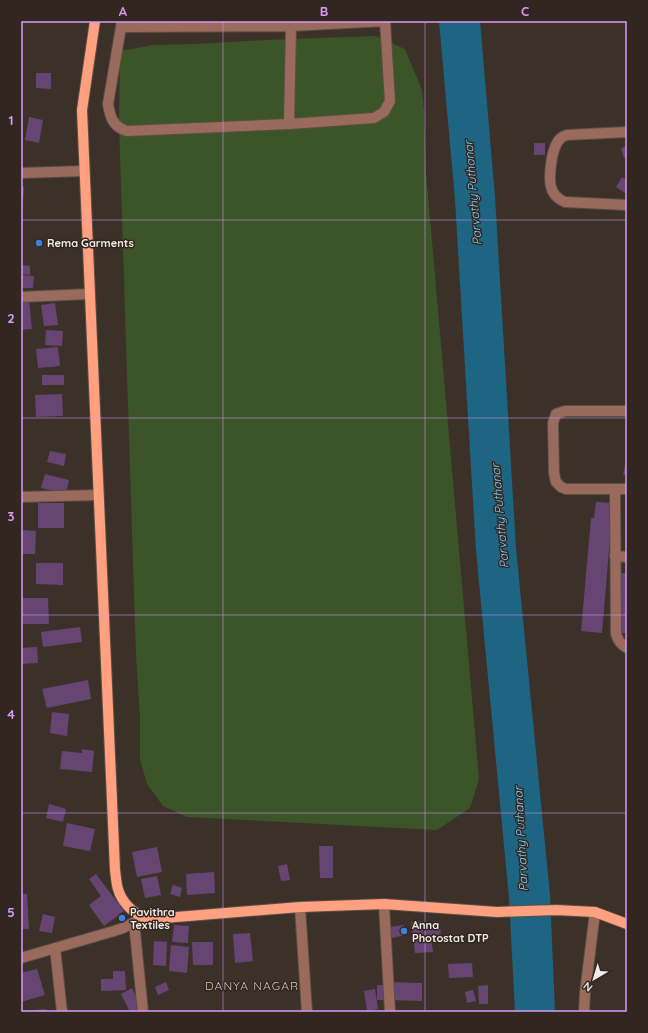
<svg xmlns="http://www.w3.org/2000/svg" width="648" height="1033" viewBox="0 0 648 1033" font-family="Quicksand,sans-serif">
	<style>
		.green { fill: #3b5529 }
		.water { fill: #1e6483 }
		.building { fill: #674573 }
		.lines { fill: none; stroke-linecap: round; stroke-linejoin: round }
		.minor-casing { stroke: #594f47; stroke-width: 12 }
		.major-casing { stroke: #594f47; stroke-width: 12 }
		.minor { stroke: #9a6b5c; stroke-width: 10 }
		.major { stroke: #ffa081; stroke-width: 10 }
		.grid { fill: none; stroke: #d99af7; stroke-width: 1; stroke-opacity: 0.55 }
		.shop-dot { fill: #3f7fe0; stroke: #322720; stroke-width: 1.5 }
		.labels { text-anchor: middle; stroke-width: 3; stroke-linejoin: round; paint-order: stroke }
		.poi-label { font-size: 11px; font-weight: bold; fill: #f2ebe6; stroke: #322720; text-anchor: start }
		.water-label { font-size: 12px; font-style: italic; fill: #8cd6fc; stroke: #322720 }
		.neighbourhood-label { font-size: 12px; letter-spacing: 1px; fill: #d1c3b9; stroke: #322720 }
		.neatline { fill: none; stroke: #d99af7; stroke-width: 1.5 }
		.grid-label { font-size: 13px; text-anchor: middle; font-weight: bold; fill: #d99af7 }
	</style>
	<rect width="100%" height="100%" fill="#3c3129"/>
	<path class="green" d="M375 36 405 49 422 90 424 111 426 173 479 779 470 808 437 830 187 817 163 806 147 784 140 759V717L136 656 119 123 120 51 153 45 195 44 267 40Z"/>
	<path class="water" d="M439 21H480L495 197 516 548 550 895 555 1012H515L509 898 476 551 455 200Z"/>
	<path class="building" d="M36 73H51V89L36 88Z
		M29 117 43 120 39 143 25 140Z
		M534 143H545V155H534Z
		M627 146V157L624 158 621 148Z
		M622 177 627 180V194L616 187Z
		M21 187H24L22 220 21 219Z
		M21 265 30 266V275L21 274Z
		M21 275 34 276 33 288H21Z
		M29 300 32 329 21 330V301Z
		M55 303 58 325 44 326 41 305Z
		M46 330 63 331 62 346 45 345Z
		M58 347 60 366 38 368 36 349Z
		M42 375H64V385H42Z
		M62 394 63 416 36 417 35 395Z
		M50 451 66 454 64 466 47 462Z
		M626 460H627V475H623Z
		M45 474 69 480 66 494 41 488Z
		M596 502 613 503 602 633 581 631 591 518H594Z
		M38 503H64V528H38Z
		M21 530 36 531 35 554H21Z
		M36 563H63V585L36 584Z
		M626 573 627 633H617L613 574Z
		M22 598H48L49 624H23Z
		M80 627 82 642 43 647 41 632Z
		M37 647 38 663 21 664V648Z
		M88 680 91 699 47 708 42 689Z
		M52 712 69 714 67 736 50 733Z
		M82 749 94 751 92 772 60 769 62 751 82 753Z
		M49 804 66 809 63 822 46 818Z
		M67 823 95 829 90 851 63 846Z
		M319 846H333V878H320Z
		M157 847 162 872 137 877 132 852Z
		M287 864 290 880 281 881 278 866Z
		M214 872 215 893 187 895 186 874Z
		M96 874 124 911 104 926 89 905 101 896 89 879Z
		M157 876 161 895 145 898 141 879Z
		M173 885 182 888 180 897 170 894Z
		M21 894H27L29 929H21Z
		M43 914 55 917 52 933 39 931Z
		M422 921 425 947 424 925 440 924 441 937H431L433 952 415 953 411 922Z
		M174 925 189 926 188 943 172 942Z
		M404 925 405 935 392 938 390 927Z
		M250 933 253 961 235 963 233 934Z
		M154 941 167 942 166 966 153 965Z
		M192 942H213V965H193Z
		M171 945 189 947 187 973 169 971Z
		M472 963 473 977 449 978 448 964Z
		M37 969 45 995 21 1002V973Z
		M113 971H125L126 990 101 991V979H113Z
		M166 982 169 990 158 995 155 987Z
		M390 982 422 983V1001L389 1000Z
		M377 985H386V1000H377Z
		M488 985V1004H479L478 986Z
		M132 988 141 1008 133 1012H130L121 994Z
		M375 989 378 1009 367 1011 364 991Z
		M473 990 476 1001 467 1003 465 992Z
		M46 1009 47 1012H22V1011Z"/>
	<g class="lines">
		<defs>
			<path id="minor" d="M122 22 121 27 291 26 385 21
				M121 27 108 104C110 117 113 127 127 131L289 124 374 118 384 112 390 101 385 21
				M289 124 291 26
				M627 132 567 135C565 136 563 136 561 138 551 146 547 182 553 192 556 197 560 200 565 202L627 205
				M21 173 84 171
				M21 297 89 294
				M627 411H565L556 414 553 423 554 473 556 482 561 487 566 489H627
				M615 489 616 634C618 641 621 645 627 648
				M21 497 98 495
				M615 556 627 557
				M384 904 390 1012
				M300 907 307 1012
				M134 922 143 1012
				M55 948 62 1012
				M21 958 114 931 123 928 143 918
				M584 1012 585 993 595 912"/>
			<path id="major" d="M95 21 82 110 115 870C116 876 116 883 118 889 121 900 131 912 143 917 145 918 149 918 152 919L300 907 384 904 497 912 556 910 595 912 627 924"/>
		</defs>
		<use href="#minor" class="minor-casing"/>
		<use href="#major" class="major-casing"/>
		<use href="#minor" class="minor"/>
		<use href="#major" class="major"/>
	</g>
	<path class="grid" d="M223 21V1012M425 21V1012M21 220H627M21 418H627M21 615H627M21 813H627"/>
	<g class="shop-dot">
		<circle cx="39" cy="243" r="4"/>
		<circle cx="122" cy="918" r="4"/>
		<circle cx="404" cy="931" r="4"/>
	</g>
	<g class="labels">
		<g class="poi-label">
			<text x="47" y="247">Rema Garments</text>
			<text x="130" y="916">Pavithra<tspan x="130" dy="13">Textiles</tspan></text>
			<text x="412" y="929">Anna<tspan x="412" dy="13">Photostat DTP</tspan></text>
		</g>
		<g class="water-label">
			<text transform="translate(473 193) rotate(-95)" y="4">Parvathy Puthanar</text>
			<text transform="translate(500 516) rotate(-95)" y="4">Parvathy Puthanar</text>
			<text transform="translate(521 839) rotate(-93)" y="4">Parvathy Puthanar</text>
		</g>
		<g class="neighbourhood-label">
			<text x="252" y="990">DANYA NAGAR</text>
		</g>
	</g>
	<rect width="648" height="1033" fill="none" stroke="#322720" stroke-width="44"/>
	<g transform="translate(594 979) rotate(218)" stroke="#322720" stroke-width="3" paint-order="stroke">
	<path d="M0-3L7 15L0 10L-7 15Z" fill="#f2ebe6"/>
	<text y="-6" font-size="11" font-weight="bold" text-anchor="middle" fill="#f2ebe6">N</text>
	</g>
	<rect x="22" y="22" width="604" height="989" class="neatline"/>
	<g class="grid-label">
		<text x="123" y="16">A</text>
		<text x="324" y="16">B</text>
		<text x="525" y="16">C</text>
		<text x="11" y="125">1</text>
		<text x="11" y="323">2</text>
		<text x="11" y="521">3</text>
		<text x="11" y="719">4</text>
		<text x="11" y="917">5</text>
	</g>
</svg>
